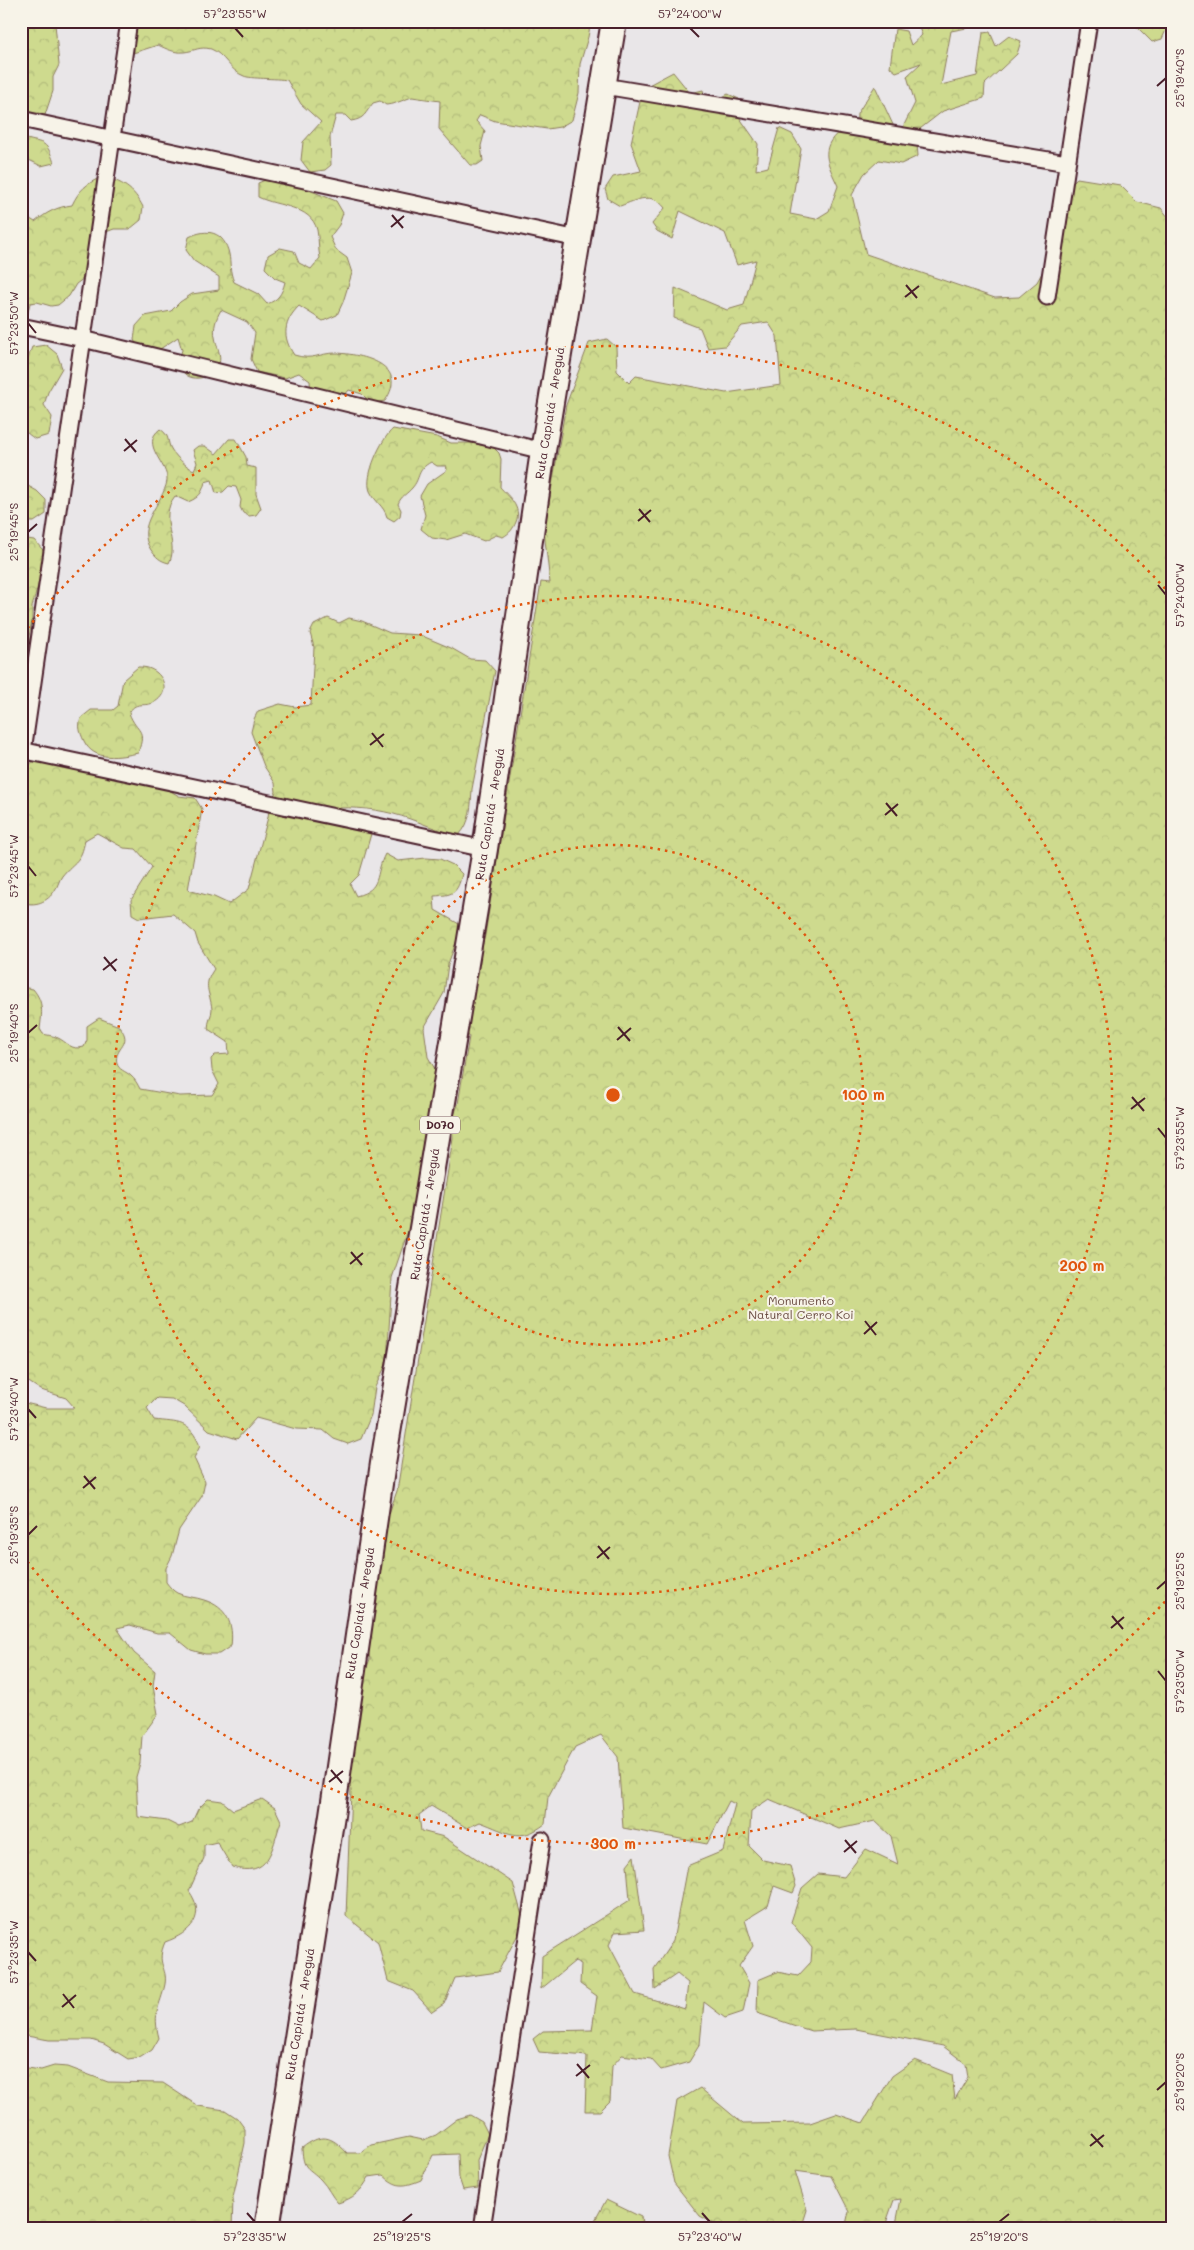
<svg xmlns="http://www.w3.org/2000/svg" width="1194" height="2250" viewBox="0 0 1194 2250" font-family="Mali,sans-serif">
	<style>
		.forest { fill: url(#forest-crowns); stroke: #8c7c5c }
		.water { fill: #7dc9dc; stroke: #698595 }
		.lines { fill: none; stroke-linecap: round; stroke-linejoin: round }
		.minor-casing { stroke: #4a1f2b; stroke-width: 19 }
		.primary-casing { stroke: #4a1f2b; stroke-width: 28 }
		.minor { stroke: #f7f3e8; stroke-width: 15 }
		.primary { stroke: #f7f3e8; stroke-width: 24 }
		.ticks { fill: none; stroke: #4a1f2b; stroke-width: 2 }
		.ring { fill: none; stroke: #e0560e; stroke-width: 2.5; stroke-dasharray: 2.5 5 }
		.labels { text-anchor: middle; stroke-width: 4; stroke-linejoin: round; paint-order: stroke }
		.shield { fill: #f7f3e8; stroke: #7e5f64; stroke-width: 1 }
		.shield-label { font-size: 11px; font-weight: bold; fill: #4a1f2b }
		.street-label { font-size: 12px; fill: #4a1f2b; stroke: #f7f3e8 }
		.park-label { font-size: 12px; fill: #6b4e44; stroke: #f7f3e8 }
		.centre { fill: #e0560e; stroke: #f7f3e8; stroke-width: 2.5 }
		.ring-label { font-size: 15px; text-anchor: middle; font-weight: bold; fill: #e0560e; stroke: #f7f3e8; stroke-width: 4; stroke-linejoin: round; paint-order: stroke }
		.neatline { fill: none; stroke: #4a1f2b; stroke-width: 2 }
		.ticks-label { font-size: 12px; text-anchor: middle; fill: #4a1f2b }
	</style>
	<defs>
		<pattern id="forest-crowns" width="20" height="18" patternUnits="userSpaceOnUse" patternTransform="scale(1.25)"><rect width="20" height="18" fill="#ceda8e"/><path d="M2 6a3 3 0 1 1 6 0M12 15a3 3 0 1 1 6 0" fill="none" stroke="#b2bb7b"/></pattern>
	</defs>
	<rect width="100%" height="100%" fill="#e9e6e8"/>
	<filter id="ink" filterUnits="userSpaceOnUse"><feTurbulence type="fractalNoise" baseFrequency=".02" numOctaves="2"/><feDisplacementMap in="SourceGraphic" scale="10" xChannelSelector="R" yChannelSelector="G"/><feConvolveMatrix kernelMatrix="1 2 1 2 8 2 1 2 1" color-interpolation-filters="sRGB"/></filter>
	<g filter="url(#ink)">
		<path class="forest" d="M21 21H52L55 24 59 65 53 77V91L44 118 39 113 21 118Z
			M128 21H591L588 37 580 64 579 93 572 120 560 127 547 129 495 121 480 115 476 121 485 131 481 146 483 161 477 165H470L439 129 440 101 412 97 393 104 386 105 380 101 373 103C365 113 365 119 351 121L345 115H336L330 137 331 165 325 170 310 172 301 160 303 142 321 122 301 104 287 80C276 78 250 79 244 76 230 71 224 54 211 49 199 46 195 51 184 52 174 53 167 49 158 45L130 54Z
			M916 21H976L977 26 951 31 941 85 977 76 983 33 990 32 996 46 1009 36 1021 41 1017 54 985 84 984 98 943 111 916 132 918 156 901 164 879 160 864 174 852 195 866 254 995 298 1019 297 1037 282 1060 240 1068 213 1065 189 1077 178 1120 185 1137 202 1161 208 1173 223V2229H895L901 2199 894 2200 887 2220V2229H845L849 2211 831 2176 795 2171 807 2210 801 2229H724L700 2216 674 2183 668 2156 677 2101 700 2088 743 2124 810 2123 836 2114 863 2123 892 2076 915 2060 952 2075 955 2099 968 2077 966 2064 943 2046 856 2029 811 2031 757 2013 758 1980 777 1972 798 1976 811 1962 812 1948 791 1922 802 1888 818 1874 844 1877 866 1849 898 1864 891 1836 875 1821 839 1829 769 1799 751 1811 749 1846 763 1860 790 1866 796 1886 793 1893 774 1886 768 1906 745 1920 753 1946 739 1966 749 1983 743 2012 725 2018 704 2002 700 2044 689 2062 661 2070 651 2059 622 2055 612 2066 610 2101 600 2111H585L587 2056 539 2052 533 2039 543 2031 592 2030 597 1996 580 1984 581 1964 575 1961 541 1989 542 1956 630 1900 627 1865 634 1856 644 1930 615 1932 609 1945 635 1994 685 2009 688 1983 677 1974 655 1989 654 1969 673 1941 687 1866 723 1851 735 1804 729 1801 707 1844 623 1828 618 1757 601 1735 575 1747 548 1797 545 1824C519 1844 508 1832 480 1822L467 1828 431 1806 419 1815 421 1831 444 1837 513 1883 524 1923 498 1972 455 1978 444 2004 432 2012 413 1991 388 1981 378 1942 346 1916 351 1790 343 1763 350 1713 370 1659 356 1605 397 1491 453 1138 452 1121 458 1104 469 1037 463 1023 485 935 541 582 550 583 544 531 566 405 589 343 607 339 616 347 617 371 629 383 636 376 726 393 781 385 777 336 768 322 742 326 725 346 708 348 700 328 674 318 675 288 727 310 744 305 756 260 737 265 725 233 680 211 672 239 657 231 652 224 665 208C652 191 637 200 620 206L608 199 605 189 613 177 641 171 631 143 643 88 673 72 690 93 703 90 707 105 728 94 739 99 737 114 758 144 756 170 768 167 779 128 792 134 801 149 790 214 816 219 829 211 838 186C828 164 818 149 840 131L856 134 857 114 875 86 894 127H903L915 103 907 76 921 63 896 72 890 67 895 29 906 31 911 45 922 35Z
			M1136 21H1170L1162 39 1152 42 1133 23Z
			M21 137C42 145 46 137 54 163L41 166 27 159 21 161Z
			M102 177C122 181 134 189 143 207L141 220 130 229H114L101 234 87 276 76 284 69 296 58 305 51 306 37 302 30 303 27 317 21 323V206L24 215 35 222C47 212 57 207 72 205 79 190 87 183 102 177Z
			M270 178 297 185 336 201 343 213 339 225 330 237 336 250 347 258 352 273 343 302 337 315 323 321 299 306C283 322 282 337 294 355 314 361 318 353 336 353 363 354 410 365 385 401L371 403 362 394 349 390 340 401 311 395 310 381 299 373 285 378 257 372 251 359 255 333 247 322 221 310C216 318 213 328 215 337 216 345 222 355 219 364 214 377 193 384 183 372 181 370 179 365 178 362L182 350 178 337 154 353 141 352 134 340 136 326 145 316 171 311 180 302 192 294 219 290V277L194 261 186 250 189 237C207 228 224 231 229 254 231 264 229 270 234 282L258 294 267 304C278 300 282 294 285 282L275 278 265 268 268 255 280 248 294 251 299 263 311 269 320 258C318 249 319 239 317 230 311 205 278 207 258 197V183Z
			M46 345 57 354 62 368 48 392 44 405 52 417 49 435 35 439C31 436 25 432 23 429 16 417 25 401 27 390 30 372 24 366 32 347Z
			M160 429C169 435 167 438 170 447 174 455 186 467 194 470L197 463 193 450 198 446H205L216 454 229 439H236L246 457 247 466 256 468V494L261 508 256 515 249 516 243 513 240 507 241 500 236 487 229 486 223 492 216 493 212 480 205 482C202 493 200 497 188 502L175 496C157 519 180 542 169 563 160 561 156 557 151 550 134 525 163 504 167 481 169 464 139 445 160 429Z
			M393 429 437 437 451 443H472L494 448 499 453 501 459 500 487C509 497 522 507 516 522 513 529 510 533 503 537L496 535 484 541 465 534 446 540 432 538 421 529 425 515 420 496 427 484 447 470 446 466H437L431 462C416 470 421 478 412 488 407 494 401 496 398 504L401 510 400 516 394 521 387 517C384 506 375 502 370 491 364 476 381 439 393 429Z
			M21 482 37 491 46 500V514L34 522H21Z
			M21 538 34 540 43 550 44 564 32 607V621L29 636 31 663 21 681Z
			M328 618 339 623 349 618 362 621 390 633 420 635 451 648 470 659 485 660 495 671 472 789C471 805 471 823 459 835 442 832 427 825 410 819 388 811 363 807 340 808L345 820 360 825 371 834 359 875 350 884 356 896C383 889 374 875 385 854L398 861 426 858 440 859 453 865 462 874C457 894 453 895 434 896L435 910 459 924 458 937 448 964 444 993 424 1028 428 1057 435 1069 437 1082 424 1184 392 1278 387 1363 375 1387 371 1415 361 1439 348 1444 334 1439 323 1430 296 1429 256 1418 237 1439 209 1430 184 1406 172 1399 157 1398 147 1408 154 1420C179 1423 189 1420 200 1446L194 1458 205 1482 202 1496 179 1530 172 1556 166 1568V1582C169 1586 173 1591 177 1593 185 1597 196 1597 204 1600 227 1607 234 1624 231 1646L219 1654H205L191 1650 170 1633H157L130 1625 117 1628 134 1653 155 1671 153 1686 158 1714 142 1736 140 1763 136 1777 138 1817 167 1821 179 1827 192 1822 198 1809 208 1799 222 1801 233 1810 262 1799 275 1808 281 1821C271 1851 270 1878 232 1867L217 1842 204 1845V1858L189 1891C207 1916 191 1933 165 1942 155 1965 168 1967 165 1984 160 2008 152 2011 159 2038L152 2050 141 2057 128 2059 104 2044 91 2040H49L21 2035V1402L46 1408H75L66 1398 41 1390 21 1377V987L33 989C44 1002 42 1013 40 1029L43 1034C47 1035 53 1036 56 1037 68 1042 70 1051 84 1047L87 1040V1026L99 1018 119 1026C135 1045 113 1047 117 1063 118 1070 126 1071 131 1076 135 1079 138 1085 140 1089L180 1096 212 1095 219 1084 212 1070 211 1059 215 1055 229 1054 228 1042 208 1029C208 1021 212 1015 212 1009 210 991 202 986 214 969L198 943 195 933 173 914 139 918 132 914 131 900 152 867 136 849 124 848 97 833 85 840C81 863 75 860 62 876 59 880 58 886 55 890 48 902 35 907 21 902V776L34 760 116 774 129 781 139 783 146 781 155 782 179 796 195 798 202 809 188 890 214 897 229 904 249 889 268 817 270 802 276 792 275 783 264 766 251 732 254 719 258 711 280 704 295 707 311 705 314 647 310 633 314 625Z
			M138 667C146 667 151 668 157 673 167 682 167 696 153 703 143 707 135 701 129 713 137 734 147 727 138 753 119 757 94 762 84 741 80 732 78 727 81 718L91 710H113L118 706 123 680Z
			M54 2066 68 2067 108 2082 163 2083 198 2106 225 2110 237 2118 245 2129V2143L233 2198 232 2229H21V2067L41 2070Z
			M470 2115 482 2122 488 2134 477 2160 478 2188 463 2190 459 2178 458 2154 433 2155 421 2180C404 2187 397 2188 383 2175L369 2177C361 2192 354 2198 338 2203 331 2196 328 2187 321 2180 308 2166 303 2171 302 2148 321 2133 331 2135 347 2153H360L371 2145 409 2137 423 2140 436 2135 457 2119Z
			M606 2200 641 2217 643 2229H585L593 2224Z"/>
		<path class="water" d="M1173 1451V1478L1169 1475 1165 1465Z"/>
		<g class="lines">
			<defs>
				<path id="minor" d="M604 86 1067 163
					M21 119 578 239
					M1047 297 1089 21
					M21 326 83 339 543 451
					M21 750 485 849
					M23 751 129 21
					M482 2229 542 1840"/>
				<path id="primary" d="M267 2229 332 1815 383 1463 485 849 543 451 614 21"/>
			</defs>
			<use href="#minor" class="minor-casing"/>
			<use href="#primary" class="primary-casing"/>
			<use href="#minor" class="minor"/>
			<use href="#primary" class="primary"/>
		</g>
	</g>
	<path class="ticks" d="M235 28 243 37M690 28 699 37M1157 86 1166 78M392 215 403 228M391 227 404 216M906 285 917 298M905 297 919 286M28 323 36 333M125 439 136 452M124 451 137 440M639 509 650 522M638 521 651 510M28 532 37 524M1158 585 1166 595M372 733 383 747M370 745 384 734M886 803 897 816M885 815 898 804M28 866 36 876M104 957 116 971M103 970 117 959M618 1027 630 1041M28 1033 37 1025M617 1040 631 1028M1132 1097 1144 1111M1131 1109 1145 1098M1158 1128 1166 1138M351 1252 362 1265M350 1264 363 1253M865 1321 876 1335M864 1334 877 1322M28 1409 36 1418M84 1476 95 1489M83 1488 96 1477M28 1535 37 1526M598 1546 609 1559M597 1558 610 1547M1157 1589 1166 1581M1112 1616 1123 1629M1111 1628 1124 1617M1158 1671 1166 1681M331 1770 342 1783M329 1782 343 1771M845 1840 856 1853M844 1852 857 1841M28 1952 36 1961M63 1994 74 2008M62 2007 76 1995M577 2064 589 2078M576 2076 590 2065M1157 2090 1166 2082M1091 2134 1103 2147M1090 2146 1104 2135M247 2213 255 2222M702 2213 710 2222M402 2222 412 2214M999 2222 1009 2214"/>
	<g class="ring">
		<circle cx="613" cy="1095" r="250"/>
		<circle cx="613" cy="1095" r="499"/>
		<path d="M1170 1596A749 749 0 0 1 23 1556M23 634A749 749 0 0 1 1170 594"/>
	</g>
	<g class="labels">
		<rect class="shield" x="420" y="1116.5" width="40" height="17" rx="4"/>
		<g class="shield-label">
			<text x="440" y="1129">D070</text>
		</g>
		<g class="street-label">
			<text transform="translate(550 413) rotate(-81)" y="4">Ruta Capiatá - Areguá</text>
			<text transform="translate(490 814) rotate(-81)" y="4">Ruta Capiatá - Areguá</text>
			<text transform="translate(425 1214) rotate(-81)" y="4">Ruta Capiatá - Areguá</text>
			<text transform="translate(360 1613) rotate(-81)" y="4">Ruta Capiatá - Areguá</text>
			<text transform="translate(300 2014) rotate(-81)" y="4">Ruta Capiatá - Areguá</text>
		</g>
		<g class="park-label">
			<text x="801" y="1305">Monumento<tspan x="801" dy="14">Natural Cerro Koi</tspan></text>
		</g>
	</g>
	<circle cx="613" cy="1095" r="8" class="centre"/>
	<g class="ring-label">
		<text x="863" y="1100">100 m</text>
		<text x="1082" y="1271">200 m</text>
		<text x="613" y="1849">300 m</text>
	</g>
	<rect width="1194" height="2250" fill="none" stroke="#f7f3e8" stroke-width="55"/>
	<rect x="28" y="28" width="1138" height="2194" class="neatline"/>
	<g class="ticks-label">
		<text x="235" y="18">57°23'55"W</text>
		<text x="690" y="18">57°24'00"W</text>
		<text transform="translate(1180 78) rotate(-90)" y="4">25°19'40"S</text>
		<text transform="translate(14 323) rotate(-90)" y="4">57°23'50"W</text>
		<text transform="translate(14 532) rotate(-90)" y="4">25°19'45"S</text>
		<text transform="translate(1180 595) rotate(-90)" y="4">57°24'00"W</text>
		<text transform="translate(14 866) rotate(-90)" y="4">57°23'45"W</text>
		<text transform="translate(14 1033) rotate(-90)" y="4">25°19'40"S</text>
		<text transform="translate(1180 1138) rotate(-90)" y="4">57°23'55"W</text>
		<text transform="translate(14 1409) rotate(-90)" y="4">57°23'40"W</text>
		<text transform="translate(14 1535) rotate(-90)" y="4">25°19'35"S</text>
		<text transform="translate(1180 1581) rotate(-90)" y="4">25°19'25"S</text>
		<text transform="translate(1180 1681) rotate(-90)" y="4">57°23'50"W</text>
		<text transform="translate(14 1952) rotate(-90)" y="4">57°23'35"W</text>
		<text transform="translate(1180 2082) rotate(-90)" y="4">25°19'20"S</text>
		<text x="255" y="2241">57°23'35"W</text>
		<text x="402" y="2241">25°19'25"S</text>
		<text x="710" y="2241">57°23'40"W</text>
		<text x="999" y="2241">25°19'20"S</text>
	</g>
</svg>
